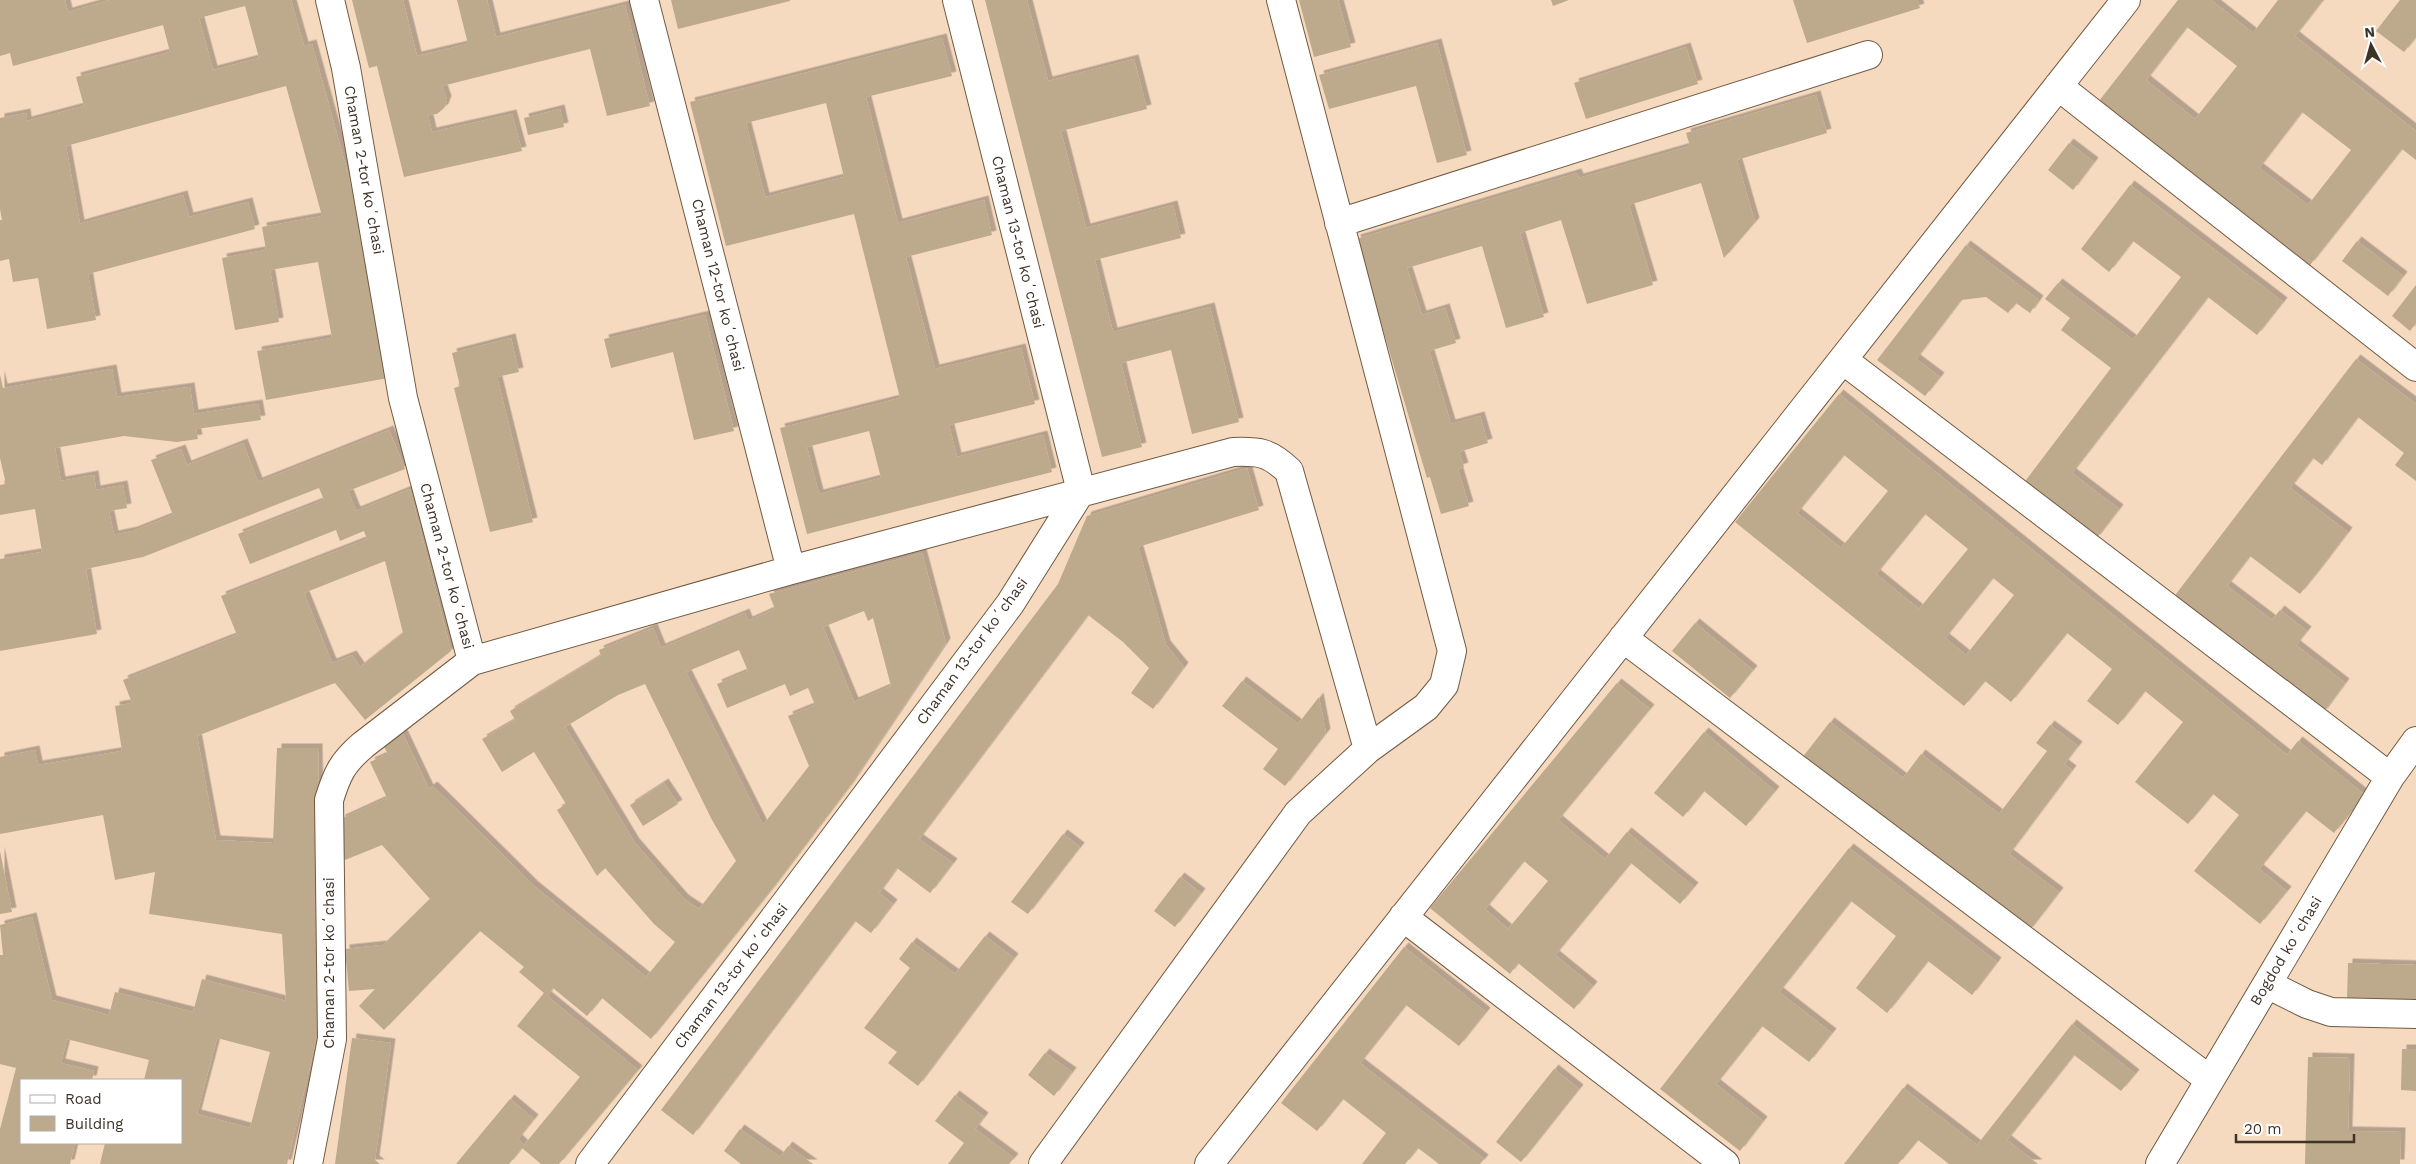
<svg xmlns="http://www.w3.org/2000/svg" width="2416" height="1164" viewBox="0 0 2416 1164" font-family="'Work Sans',sans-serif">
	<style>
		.building { fill: #bda98b; fill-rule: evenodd; filter: url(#shadow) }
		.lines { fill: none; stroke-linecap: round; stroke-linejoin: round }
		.street-casing { stroke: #725a42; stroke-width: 30 }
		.street { stroke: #fff; stroke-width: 28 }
		.labels { text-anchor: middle; stroke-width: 4.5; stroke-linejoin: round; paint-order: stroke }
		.street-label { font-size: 15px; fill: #3e3328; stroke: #fff }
	</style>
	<defs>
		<filter id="shadow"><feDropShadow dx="4.5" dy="-4.5" stdDeviation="0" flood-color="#0004"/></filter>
	</defs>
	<rect width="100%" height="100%" fill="#f6dabf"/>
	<path class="building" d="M0 0H65L68 12 110 0H291L304 46 312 44 358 210 388 378 266 400 257 351 332 338 318 262 270 270 279 322 235 330 222 258 266 250 262 227 322 216 286 86 66 146 80 224 183 195 189 217 248 202 255 229 88 274 96 320 47 329 38 278 13 282 9 259 0 261V220H2L0 209V118L26 113 27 121 84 106 76 77 170 52 163 25 13 66 10 53 0 56ZM245 6 259 58 213 70 199 18Z
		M352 0H403L417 56 468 44 457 0H487L496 37 625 5 650 106 607 116 590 49 442 86 447 100 444 108 437 114 428 115 432 132 512 114 522 151 404 177 377 66 369 68Z
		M671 0H790V1L678 29Z
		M985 0H1027L1048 81 1134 59 1147 109 1061 131 1086 228 1173 205 1181 238 1095 260 1113 332 1210 307 1239 422 1192 434 1171 350 1121 363 1142 447 1102 457Z
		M1299 0H1338L1351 47 1314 57Z
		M1551 0H1569L1553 6Z
		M1793 0H1917L1920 8 1807 43Z
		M2178 0H2211L2253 33 2278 0H2323L2295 36 2416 131V160L2402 149 2310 265 2099 101ZM2187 27 2237 66 2195 119 2146 80ZM2302 112 2351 150 2308 205 2259 168Z
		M2400 0H2416V37L2404 52 2376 31Z
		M942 38 952 76 866 97 898 223 984 200 992 235 906 257 935 369 1021 348 1035 404 949 425 957 457 1043 435 1052 472 807 534 780 428 900 398 854 214 726 246 690 102ZM826 103 844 177 765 197 746 123ZM869 431 881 478 819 494 807 447Z
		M1437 43 1467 155 1437 163 1416 86 1329 109 1319 75Z
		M1686 47 1698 84 1586 119 1574 83Z
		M1816 95 1827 133 1737 160 1755 222 1724 258 1701 183 1629 205 1653 285 1587 304 1561 220 1520 233 1544 317 1506 328 1482 246 1407 268 1422 315 1445 308 1456 343 1429 351 1451 424 1480 416 1488 443 1459 452 1464 467 1458 469 1469 506 1441 514 1430 477 1427 478 1356 239 1577 173 1579 178 1690 146 1686 133Z
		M560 109 564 127 528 135 524 118Z
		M2069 143 2094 162 2073 190 2048 170Z
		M2130 185 2283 302 2257 335 2208 297 2072 473 2119 509 2096 539 2023 484 2111 368 2061 330 2070 318 2045 299 2058 283 2133 340 2181 277 2133 241 2109 272 2081 249Z
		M2357 241 2403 276 2388 296 2342 261Z
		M1966 245 2039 300 2030 313 2016 303 2008 313 1986 297 1961 300 1916 359 1940 377 1925 396 1877 360Z
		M2416 285V323L2410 331 2392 316Z
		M705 315 734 431 694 440 673 352 611 368 604 339Z
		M511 338 519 372 497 377 533 522 490 532 454 388 460 386 452 353Z
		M2356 359 2416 404V481L2395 465 2404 453 2358 417 2322 465 2313 458 2290 488 2348 532 2320 569 2300 594 2250 556 2227 586 2272 620 2280 610 2307 631 2296 645 2345 683 2323 713 2173 598Z
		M112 369 117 397 190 387 194 414 258 404 261 420 196 429 198 439 177 442 124 436 55 448 61 481 94 475 96 490 123 485 127 508 109 511 114 535 133 531 173 515 151 460 181 449 187 465 243 443 258 482 389 430 405 469 348 491 356 511 410 489 451 651 365 720 335 683 197 736 216 840 273 843 277 748H318L323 1011 287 1164H100L105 1143H181V1080H144L149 1060 67 1039 61 1063 94 1071 92 1080H21V1143H75L70 1164H0V1129L16 1068 0 1064V955H3L0 925 32 917 52 1000 109 1015 115 992 193 1012 202 979 286 1001 282 934 149 914 155 872 115 880 103 815 0 834V757L35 750 38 765 122 751 115 706 132 703 123 680 237 635 221 596 367 539 364 531 340 541 336 530 250 564 238 534 324 500 319 488 143 557 86 569 97 634 0 651V559L42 552 35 509 0 515V485L6 484 0 458V375L3 388ZM385 561 403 633 360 667 352 655 332 663 304 593ZM217 1038 270 1052 250 1128 197 1114Z
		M1839 394 2287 755 2298 741 2365 795 2334 833 2306 811 2259 869 2287 891 2260 924 2194 871 2239 815 2213 794 2188 824 2135 782 2183 722 2145 691 2118 725 2087 701 2112 669 2067 633 2011 702 1985 681 1964 706 1735 522ZM1844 455 1888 491 1841 548 1797 513ZM1925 514 1968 549 1919 609 1876 574ZM1993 578 2014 595 1966 655 1945 638Z
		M1247 468 1259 510 1138 547 1166 645 1184 667 1153 709 1131 693 1149 668 1123 642 1088 615 919 839 953 863 930 893 897 868 879 893 893 904 871 933 855 921 693 1135 661 1110 1058 584 1087 516Z
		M922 553 946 643 849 787 772 889 651 1039 602 998 587 1016 553 988 547 996 638 1070 559 1164H541L522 1148 509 1164H456L510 1099 534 1119 518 1139 524 1145 580 1077 517 1026 544 993 519 972 524 967 480 931 384 1030 359 1006 375 989 349 991 345 949 383 945 430 899 382 845 345 860 337 841 341 819 387 798 370 762 388 754 382 743 403 734 429 789 433 786 534 886 646 977 675 942 654 924 605 868 597 876 557 810 566 804 534 752 502 772 482 739 515 720 510 711 601 656 599 650 653 628 661 648 745 613 748 621 775 609 769 594ZM864 611 868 621 873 618 891 686 854 702 823 627ZM739 650 748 671 717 684 727 708 785 684 790 696 808 688 815 705 788 716 809 766 763 825 686 672ZM645 684 712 820 736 861 699 909 684 899 635 843 565 727 618 695Z
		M1695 623 1753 670 1730 698 1672 651Z
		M1242 681 1298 724 1319 697 1326 733 1285 786 1263 769 1278 749 1222 706Z
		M1617 683 1650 709 1558 820 1605 859 1627 832 1694 887 1680 904 1631 863 1555 955 1593 986 1574 1009 1518 963 1510 974 1430 908ZM1524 861 1548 881 1508 929 1485 909Z
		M1830 722 1903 778 1921 754 1999 814 2047 751 2036 743 2050 725 2078 746 2064 764 2072 770 2009 854 2059 892 2029 931 1802 758Z
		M1704 732 1775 791 1746 826 1704 791 1683 817 1654 793Z
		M664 783 678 804 643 826 630 805Z
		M1063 834 1080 847 1028 914 1011 902Z
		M1849 848 1997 962 1972 995 1928 961 1887 1013 1856 988 1896 936 1851 901 1779 992 1832 1033 1809 1062 1762 1026 1716 1084 1763 1121 1740 1151 1660 1089Z
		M0 851 12 912 0 914Z
		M1180 877 1201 893 1175 927 1154 911Z
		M985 936 1014 958 918 1086 888 1063 897 1052 864 1028 910 968 899 959 912 942 955 974Z
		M1404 947 1486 1012 1459 1046 1406 1005 1360 1063 1484 1159 1480 1164H1439L1418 1148 1405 1164H1362L1386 1133 1343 1099 1317 1131 1281 1103Z
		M2348 963 2416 965V1002L2347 1000Z
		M2072 1024 2135 1074 2121 1091 2074 1055 2007 1140 2038 1164H1949L1918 1140 1898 1164H1844L1903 1088 1977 1145Z
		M352 1038 391 1043 375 1160 380 1164H335Z
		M2402 1049H2416V1091L2401 1090Z
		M1045 1053 1072 1072 1054 1096 1028 1075Z
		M2308 1057 2350 1058 2348 1131 2401 1132 2400 1164H2305Z
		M1554 1069 1579 1089 1521 1162 1496 1142Z
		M955 1095 984 1117 975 1129 1014 1158 1009 1164H948L964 1143 935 1121Z
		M740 1129 780 1157 788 1146 813 1164H741L724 1151Z"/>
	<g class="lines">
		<defs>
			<path id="street" d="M644 0 791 570
				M2058 86 2416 367
				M1339 223 1868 55
				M1843 360 2390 777
				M1623 638 2210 1080
				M472 661 791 570 1233 452C1259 451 1269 452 1289 471L1368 749
				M1403 917 1725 1164
				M2267 984 2307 1004 2331 1012 2416 1014
				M308 1164 332 1039 329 800C337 774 342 763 363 745L472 661 403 398 346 68 330 0
				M590 1164 1010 604 1081 491 957 0
				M1043 1164 1298 813 1368 749 1426 707 1444 685 1452 651 1281 0
				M1209 1164 2126 0
				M2160 1164 2390 777 2416 741"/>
		</defs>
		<use href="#street" class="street-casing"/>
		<use href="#street" class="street"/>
	</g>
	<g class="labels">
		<g class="street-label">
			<text transform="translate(364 170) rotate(80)" y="5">Chaman 2-tor koʻchasi</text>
			<text transform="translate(1018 242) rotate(76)" y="5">Chaman 13-tor koʻchasi</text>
			<text transform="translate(718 285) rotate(76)" y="5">Chaman 12-tor koʻchasi</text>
			<text transform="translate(447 566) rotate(75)" y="5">Chaman 2-tor koʻchasi</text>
			<text transform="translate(972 651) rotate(-54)" y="5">Chaman 13-tor koʻchasi</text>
			<text transform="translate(2286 951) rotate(-59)" y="5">Bogdod koʻchasi</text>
			<text transform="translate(329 963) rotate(-90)" y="5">Chaman 2-tor koʻchasi</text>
			<text transform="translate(731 976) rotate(-53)" y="5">Chaman 13-tor koʻchasi</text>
		</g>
	</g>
	<rect x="20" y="1079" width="162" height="65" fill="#ffffff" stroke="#b2ada9"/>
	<rect x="30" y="1095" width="25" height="8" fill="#ffffff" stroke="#b2ada9"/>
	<text x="65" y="1104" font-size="15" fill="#3e3328">Road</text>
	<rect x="30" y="1116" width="25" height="15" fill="#bda98b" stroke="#b2ada9"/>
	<text x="65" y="1129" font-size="15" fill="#3e3328">Building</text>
	<g transform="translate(2371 45) rotate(354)" stroke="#ffffff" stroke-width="4" paint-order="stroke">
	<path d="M0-4L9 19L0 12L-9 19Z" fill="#3e3328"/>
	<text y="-8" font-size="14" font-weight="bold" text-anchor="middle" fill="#3e3328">N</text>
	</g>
	<path d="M2236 1134v8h118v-8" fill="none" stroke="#3e3328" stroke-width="2.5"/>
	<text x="2244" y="1134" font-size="15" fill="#3e3328" stroke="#ffffff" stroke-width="4" paint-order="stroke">20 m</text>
</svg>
